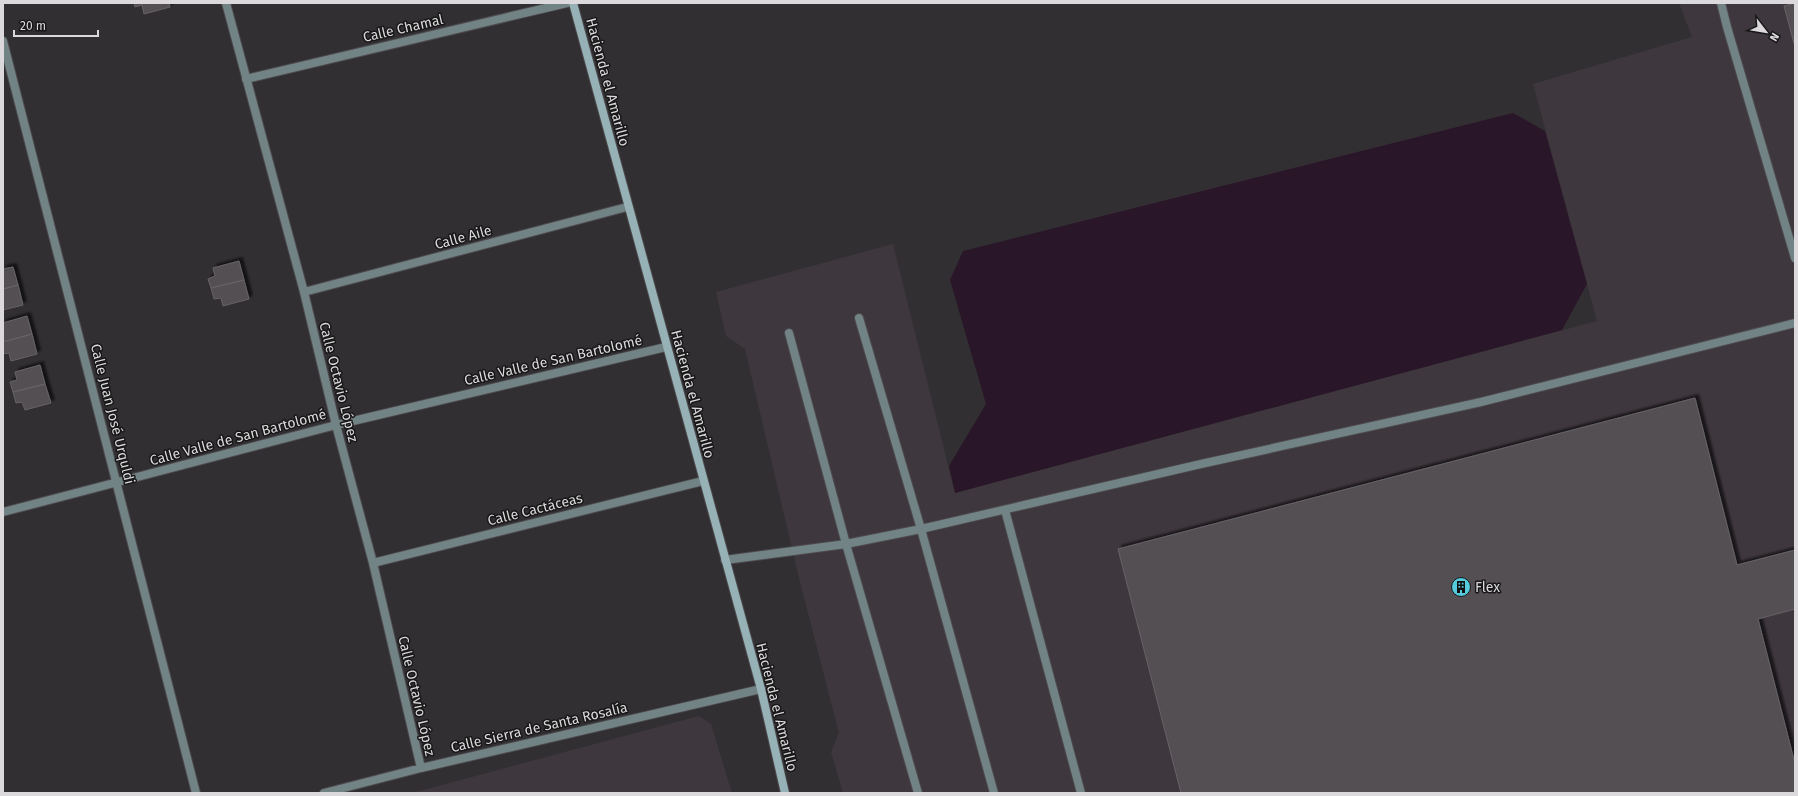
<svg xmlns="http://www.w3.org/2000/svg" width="1798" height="796" viewBox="0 0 1798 796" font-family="'Fira Sans',sans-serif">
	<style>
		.built { fill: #3f373e }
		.water { fill: #2a1629 }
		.building { fill: #534f52; stroke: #676366; filter: url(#shadow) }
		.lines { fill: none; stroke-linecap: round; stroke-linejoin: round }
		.lane-casing { stroke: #4d4a4d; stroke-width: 10 }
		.street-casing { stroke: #4d4a4d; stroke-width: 10 }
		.secondary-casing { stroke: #4d4a4d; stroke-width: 10 }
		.lane { stroke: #728386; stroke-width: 8 }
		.street { stroke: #728386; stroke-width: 8 }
		.secondary { stroke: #96b2b6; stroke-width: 8 }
		.labels { text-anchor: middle; stroke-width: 3; stroke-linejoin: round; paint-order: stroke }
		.street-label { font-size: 14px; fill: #dbd9db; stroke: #191819 }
		.poi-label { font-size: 14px; fill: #dbd9db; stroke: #191819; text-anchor: start }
	</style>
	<defs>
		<filter id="shadow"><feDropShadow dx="3.5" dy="-3.5" stdDeviation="1" flood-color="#0009"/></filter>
	</defs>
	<rect width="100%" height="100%" fill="#322f32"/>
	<path class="built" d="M1679 3H1795V793H843L831 752 839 733 800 582 745 349 726 336 716 292 893 244 955 493 1597 321 1533 84 1692 37Z
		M699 716 711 724 732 793H412Z"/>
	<path class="water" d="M1513 113 1545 131 1587 284 1562 330 955 493 949 466 986 404 950 280 963 251Z"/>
	<path class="building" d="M134 3H169L170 7 144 14 142 5 135 7Z
		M1795 3V47L1784 6Z
		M239 261 244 280 211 288 208 279 215 276 213 268Z
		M13 267 18 285 3 289V269Z
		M244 280 249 299 223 306 221 298 214 299 211 288Z
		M18 285 23 305 3 310V289Z
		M27 316 32 334 3 342V323Z
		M32 334 37 354 11 361 9 353 3 354V342Z
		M40 365 45 384 13 392 10 382 17 380 15 372Z
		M45 384 51 403 25 410 22 402 16 403 13 392Z
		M1695 398 1737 565 1795 550V609L1758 619 1795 764V793H1181L1118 549Z"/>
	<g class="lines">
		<defs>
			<path id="lane" d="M1721 3 1727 27 1795 258
				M859 318 921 529 994 793
				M789 333 846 544 918 793
				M1005 510 1081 793
				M725 560 846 544 921 529 1201 464 1481 402 1795 323"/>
			<path id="street" d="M226 3 304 292 336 425 373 563 421 768
				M3 41 196 793
				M246 79 567 3
				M304 292 627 207
				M3 512 336 425 666 347
				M373 563 703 481
				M324 793 421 768 761 689"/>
			<path id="secondary" d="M573 3 761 689 785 793"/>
		</defs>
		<use href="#lane" class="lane-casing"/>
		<use href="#street" class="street-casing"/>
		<use href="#secondary" class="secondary-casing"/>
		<use href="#lane" class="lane"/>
		<use href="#street" class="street"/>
		<use href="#secondary" class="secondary"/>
	</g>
	<defs>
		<symbol id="building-disc" viewBox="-11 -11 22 22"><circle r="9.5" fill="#53cbdc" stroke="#191819"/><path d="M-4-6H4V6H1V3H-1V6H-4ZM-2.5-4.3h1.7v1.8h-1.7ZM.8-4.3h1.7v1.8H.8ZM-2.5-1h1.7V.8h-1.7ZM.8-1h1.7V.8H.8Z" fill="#111"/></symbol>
	</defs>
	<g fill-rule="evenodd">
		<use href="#building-disc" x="1450" y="576" width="22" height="22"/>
	</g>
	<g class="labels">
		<g class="street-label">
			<text transform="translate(403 28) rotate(-13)" y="5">Calle Chamal</text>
			<text transform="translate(608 82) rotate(75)" y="5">Hacienda el Amarillo</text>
			<text transform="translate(463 237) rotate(-15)" y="5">Calle Aile</text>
			<text transform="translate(553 360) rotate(-13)" y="5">Calle Valle de San Bartolomé</text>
			<text transform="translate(339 382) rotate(76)" y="5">Calle Octavio López</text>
			<text transform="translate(693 394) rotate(75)" y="5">Hacienda el Amarillo</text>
			<text transform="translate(113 414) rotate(76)" y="5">Calle Juan José Urquldi</text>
			<text transform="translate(238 437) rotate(-15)" y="5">Calle Valle de San Bartolomé</text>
			<text transform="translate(535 509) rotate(-14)" y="5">Calle Cactáceas</text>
			<text transform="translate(417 696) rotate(77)" y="5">Calle Octavio López</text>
			<text transform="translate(777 707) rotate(76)" y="5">Hacienda el Amarillo</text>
			<text transform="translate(539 727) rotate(-13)" y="5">Calle Sierra de Santa Rosalía</text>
		</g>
		<g class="poi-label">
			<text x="1475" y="592">Flex</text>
		</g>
	</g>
	<rect width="1798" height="796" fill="none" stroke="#dbd9db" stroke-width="8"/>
	<g transform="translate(1766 32) rotate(121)" stroke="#191819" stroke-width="3" paint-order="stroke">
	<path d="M0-3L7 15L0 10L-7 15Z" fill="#dbd9db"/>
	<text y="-6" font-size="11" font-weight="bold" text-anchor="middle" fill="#dbd9db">N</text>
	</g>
	<path d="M14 30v6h84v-6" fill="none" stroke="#dbd9db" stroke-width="2"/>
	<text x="20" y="30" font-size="12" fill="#dbd9db" stroke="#191819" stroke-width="3" paint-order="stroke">20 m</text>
</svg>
